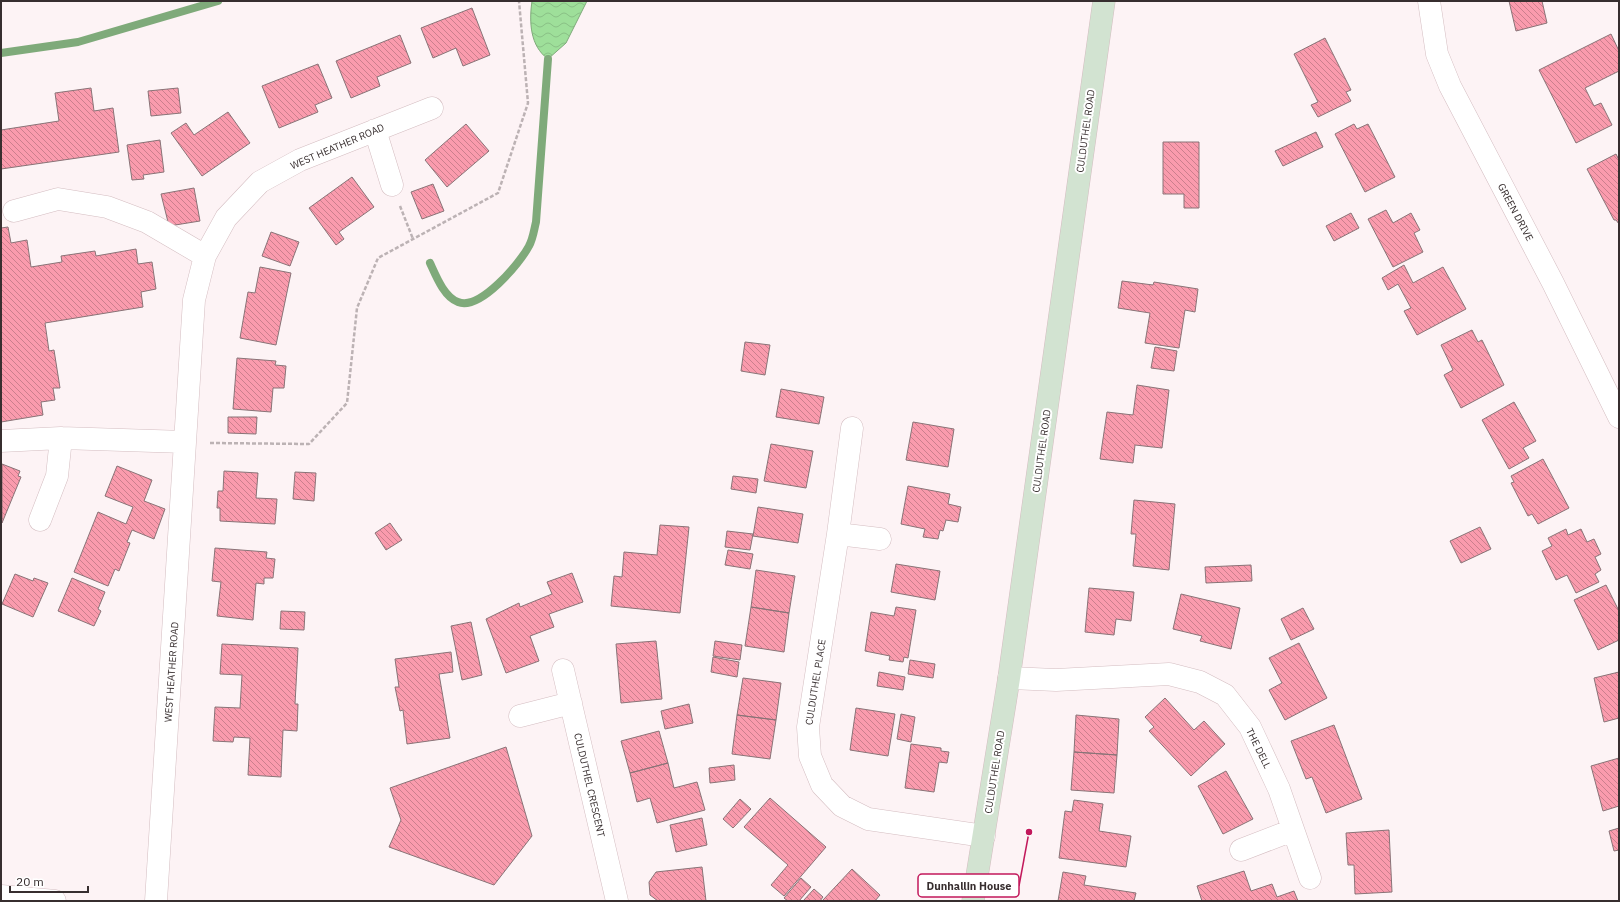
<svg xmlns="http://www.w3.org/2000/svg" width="1620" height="902" viewBox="0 0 1620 902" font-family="'IBM Plex Sans',sans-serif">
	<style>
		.water { fill: url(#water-waves); stroke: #7faa7a }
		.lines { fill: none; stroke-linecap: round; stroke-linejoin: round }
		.stream { stroke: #7faa7a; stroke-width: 8 }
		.building { fill: url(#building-back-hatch); stroke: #897377 }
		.minor-casing { stroke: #d4bdc1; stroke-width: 23 }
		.tertiary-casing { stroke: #d4bdc1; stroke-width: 23 }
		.secondary-casing { stroke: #d4bdc1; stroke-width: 23 }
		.path { stroke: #bcb2b4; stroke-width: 2.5; stroke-dasharray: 4 2; stroke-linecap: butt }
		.minor { stroke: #fff; stroke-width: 22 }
		.tertiary { stroke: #fff; stroke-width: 22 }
		.secondary { stroke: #d2e3d1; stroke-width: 22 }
		.labels { text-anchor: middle; stroke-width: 4; stroke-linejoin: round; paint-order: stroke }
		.street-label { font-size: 10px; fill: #372e2f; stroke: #fff }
		.leader { fill: none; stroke: #c2185b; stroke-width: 1.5 }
		.callout-dot { fill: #c2185b; stroke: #fff; stroke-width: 1.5 }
		.callout { fill: #fff; stroke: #c2185b; stroke-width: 1.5 }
		.callout-label { font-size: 11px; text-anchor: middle; font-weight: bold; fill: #372e2f }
	</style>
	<defs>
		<pattern id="water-waves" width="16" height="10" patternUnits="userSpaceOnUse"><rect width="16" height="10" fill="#9edf9a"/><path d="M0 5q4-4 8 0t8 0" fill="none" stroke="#89c085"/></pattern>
		<pattern id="building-back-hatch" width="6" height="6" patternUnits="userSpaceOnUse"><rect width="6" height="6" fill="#fa9bad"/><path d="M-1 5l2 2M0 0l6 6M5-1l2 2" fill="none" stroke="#cb7f8d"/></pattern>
	</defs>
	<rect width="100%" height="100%" fill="#fdf3f5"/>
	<path class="water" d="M532 1H587L566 43 548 59C530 46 529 22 532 1Z"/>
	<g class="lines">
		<path class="stream" d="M1 53 78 42 218 1
			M430 263C436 276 444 297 458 302 480 311 520 263 529 246 533 239 534 230 536 222L548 59"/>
	</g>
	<path class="building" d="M1509 1H1542L1547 23 1516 31Z
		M472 8 490 55 463 66 456 48 433 58 421 28Z
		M1611 34 1619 51V71L1585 88 1594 106 1601 103 1612 125 1576 143 1539 70Z
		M400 35 411 63 377 77 380 86 351 98 336 61Z
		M1325 38 1351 90 1346 92 1351 101 1318 117 1311 105 1318 102 1294 54Z
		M318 64 332 98 315 105 318 112 279 128 262 86Z
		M91 88 94 111 113 108 119 152 1 169V130L59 121 55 93Z
		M178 88 181 113 151 116 148 91Z
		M228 112 250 143 202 176 171 133 186 123 194 135Z
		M466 124 489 151 447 187 425 160Z
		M1354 124 1357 129 1368 124 1395 177 1365 192 1335 134Z
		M1316 132 1323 147 1283 166 1275 151Z
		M160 140 164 172 143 175 144 179 132 180 127 145Z
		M1163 142H1199V208H1184V194H1163Z
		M1616 154 1619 160V224L1616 220H1614L1587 169Z
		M352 177 374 207 339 232 344 239 336 245 309 208Z
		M433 184 444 211 422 219 411 192Z
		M194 188 200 221 169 226 161 194Z
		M1386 210 1393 223 1411 213 1420 230 1414 233 1423 252 1393 267 1368 219Z
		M1351 213 1359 228 1334 241 1326 226Z
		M8 227 11 243 27 240 31 267 62 262 61 256 95 251 96 256 136 249 138 264 152 262 156 289 141 292 143 307 45 323 49 351 54 350 60 388H53L55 400 41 402 43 415 1 422V228Z
		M271 232 299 242 290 266 262 256Z
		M1404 265 1413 283 1443 267 1466 309 1417 335 1404 311 1411 308 1398 284 1388 290 1382 278Z
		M260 267 291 273 276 345 240 338 248 292 255 293Z
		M1122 281 1153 285 1154 282 1198 289 1195 312 1185 310 1179 348 1145 343 1150 313 1118 308Z
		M1472 330 1478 342 1482 340 1504 385 1461 408 1444 375 1453 370 1441 345Z
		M745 342 770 345 765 375 741 371Z
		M1155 347 1177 351 1174 371 1151 368Z
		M237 358 276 361 275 365 286 366 284 388H273L271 412 233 409Z
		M1137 385 1169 390 1162 448 1135 445 1133 463 1100 459 1107 412 1133 415Z
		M781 389 824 397 819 424 776 417Z
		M1514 402 1536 441 1523 448 1529 458 1509 469 1482 420Z
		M228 417H257L256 434 228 433Z
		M913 422 954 429 948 467 906 460Z
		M771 444 813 451 806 488 764 481Z
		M1543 459 1569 508 1538 524 1532 514 1528 516 1511 483 1514 482 1511 476Z
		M2 464 20 471 18 476 21 477 2 523Z
		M117 466 152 480 144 501 165 509 154 539 132 530 127 542 130 543 119 571 115 569 108 586 74 572 98 512 126 524 133 507 105 496Z
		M224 471 258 473 256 498 277 499 275 524 220 521V508H217L218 491H223Z
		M295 472 316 473 314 501 293 499Z
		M733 476 758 479 756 493 731 489Z
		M908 486 950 494 948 504 961 507 958 522 946 520 943 531 940 530 938 539 923 537 925 529 901 524Z
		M1134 500 1175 504 1169 570 1133 566 1136 534H1131Z
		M758 507 803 514 798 543 753 536Z
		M390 523 402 540 386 550 375 533Z
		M660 525 689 527 680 613 611 606 614 576 622 577 624 552 657 555Z
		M1480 527 1491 549 1461 563 1450 541Z
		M1566 529 1568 535 1581 529 1587 542 1594 539 1601 554 1595 557 1601 570 1595 574 1599 582 1576 593 1567 575 1556 580 1542 551 1552 546 1548 538Z
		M727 531 753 534 750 550 725 547Z
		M215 548 267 552 266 558 275 559 273 578H264V584L256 583 253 620 217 616 221 582 212 581Z
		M728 550 753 554 750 569 725 565Z
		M896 564 940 571 935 600 891 592Z
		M1251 565 1252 581 1206 583 1205 567Z
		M756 570 795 576 789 613 751 607Z
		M572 573 583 602 549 614 554 627 530 636 539 661 506 673 486 619 519 603 520 607 552 594 547 582Z
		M15 574 33 581 34 578 48 583 33 617 2 604Z
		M72 578 105 592 98 609 101 611 94 626 58 611Z
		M1606 585 1619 611V640L1598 650 1574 600Z
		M1089 588 1134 592 1131 621 1116 619 1114 635 1085 632Z
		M1181 594 1240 608 1231 649 1200 641 1202 636 1173 629Z
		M751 607 789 613 784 652 745 646Z
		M896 607 916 610 908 658 904 657 903 662 889 660 890 656 865 651 871 612 894 616Z
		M1303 608 1314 629 1291 640 1281 619Z
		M281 611 305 612 304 630 280 629Z
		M471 622 482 675 462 680 451 626Z
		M656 641 662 699 621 703 616 644Z
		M715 641 742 645 740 660 713 656Z
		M1299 643 1327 698 1285 720 1269 690 1282 683 1269 658Z
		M222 644 298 648 295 704H298L297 731 283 730 281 777 248 775 250 738 234 737 233 742 213 741 215 707 240 708 242 675 220 674Z
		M451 652 453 672 439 674 450 738 407 744 403 710 400 711 395 687H399L395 659Z
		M713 657 739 662 737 677 711 672Z
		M910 660 935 664 933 678 908 674Z
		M879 672 905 677 903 690 877 686Z
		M1619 672V718L1604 722 1594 678Z
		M743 678 781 683 776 720 737 715Z
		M1165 698 1194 730 1204 721 1225 744 1191 776 1149 731 1154 727 1145 717Z
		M689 704 693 723 665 729 661 711Z
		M856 708 895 714 888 756 850 750Z
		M901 714 915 717 911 742 897 739Z
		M737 715 776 720 770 759 732 754Z
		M1076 715 1119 719 1117 755 1074 752Z
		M1334 725 1362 799 1326 813 1312 777 1306 779 1291 741Z
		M659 731 668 763 630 773 621 741Z
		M911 744 941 748V751L949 752 947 763 939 762 934 792 905 788Z
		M506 747 532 836 494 885 389 847 401 820 390 788Z
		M1074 752 1117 755 1114 793 1071 790Z
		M1619 758V806L1603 811 1591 766Z
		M668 763 674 788 697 782 705 810 657 823 650 798 637 802 630 773Z
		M734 765 735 780 710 783 709 768Z
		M1226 771 1253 819 1223 834 1198 786Z
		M770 798 826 847 784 896 771 885 788 865 744 827Z
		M740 799 751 809 733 828 723 819Z
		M1074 800 1103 804 1099 831 1131 836 1126 867 1059 858 1065 811 1072 812Z
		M702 818 707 845 676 852 670 825Z
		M1619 828V850L1614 851 1609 831Z
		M1389 830 1392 892 1355 894 1354 865H1348L1346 833Z
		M702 867 706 901H658L650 895 649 882 656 872Z
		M852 869 880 895 875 901H825L823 900Z
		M1244 871 1251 891 1272 884 1277 897 1294 891 1298 901H1202L1197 886Z
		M1063 872 1086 876 1084 885 1136 893 1134 901H1058Z
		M801 878 811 887 799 901H788L784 898Z
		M814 889 823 897 820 901H803Z"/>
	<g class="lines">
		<defs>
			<path id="minor" d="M1429 1 1437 54 1450 86 1553 283 1619 417
				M375 130 392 185
				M14 211 58 199 107 207 147 222 205 256
				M852 428 838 534 808 727 810 756 822 785 842 806 868 819 984 836
				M1 441 61 438 185 442
				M40 520 57 476 61 438
				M838 534 880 539
				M563 670 617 901
				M1009 678 1056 680 1169 674 1200 682 1225 695 1250 727 1279 789 1310 878
				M520 716 571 703
				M1241 850 1293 830
				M156 901 194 300 205 256 226 218 260 182 300 160 432 108"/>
			<path id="tertiary" d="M1 896 55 901"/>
			<path id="secondary" d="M973 901 1009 678 1104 1"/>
		</defs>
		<use href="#minor" class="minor-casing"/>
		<use href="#tertiary" class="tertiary-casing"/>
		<use href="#secondary" class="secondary-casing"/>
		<path class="path" d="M400 206 413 239
			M210 443 309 444 347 403 357 308 378 258 498 193 528 103 519 1"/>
		<use href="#minor" class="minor"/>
		<use href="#tertiary" class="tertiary"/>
		<use href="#secondary" class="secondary"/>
	</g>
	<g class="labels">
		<g class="street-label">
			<text transform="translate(1085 131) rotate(-82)" y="4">CULDUTHEL ROAD</text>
			<text transform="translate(337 146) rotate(-23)" y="4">WEST HEATHER ROAD</text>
			<text transform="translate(1516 212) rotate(62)" y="4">GREEN DRIVE</text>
			<text transform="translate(1041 451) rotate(-82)" y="4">CULDUTHEL ROAD</text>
			<text transform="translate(171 672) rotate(-86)" y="4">WEST HEATHER ROAD</text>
			<text transform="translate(815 682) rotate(-81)" y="4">CULDUTHEL PLACE</text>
			<text transform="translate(1259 748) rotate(64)" y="4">THE DELL</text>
			<text transform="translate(994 772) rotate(-81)" y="4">CULDUTHEL ROAD</text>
			<text transform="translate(590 785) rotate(77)" y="4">CULDUTHEL CRESCENT</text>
		</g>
	</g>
	<path class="leader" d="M1029 832L1019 886"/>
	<circle class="callout-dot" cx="1029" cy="832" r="4"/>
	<rect class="callout" x="918" y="874" width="101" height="23" rx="4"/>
	<g class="callout-label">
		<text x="969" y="890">Dunhallin House</text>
	</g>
	<rect width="1620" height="902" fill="none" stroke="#372e2f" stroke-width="4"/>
	<path d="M10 886v6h78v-6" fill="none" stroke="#372e2f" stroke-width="2"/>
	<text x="16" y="886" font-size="12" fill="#372e2f" stroke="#ffffff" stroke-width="3" paint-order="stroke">20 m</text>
</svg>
